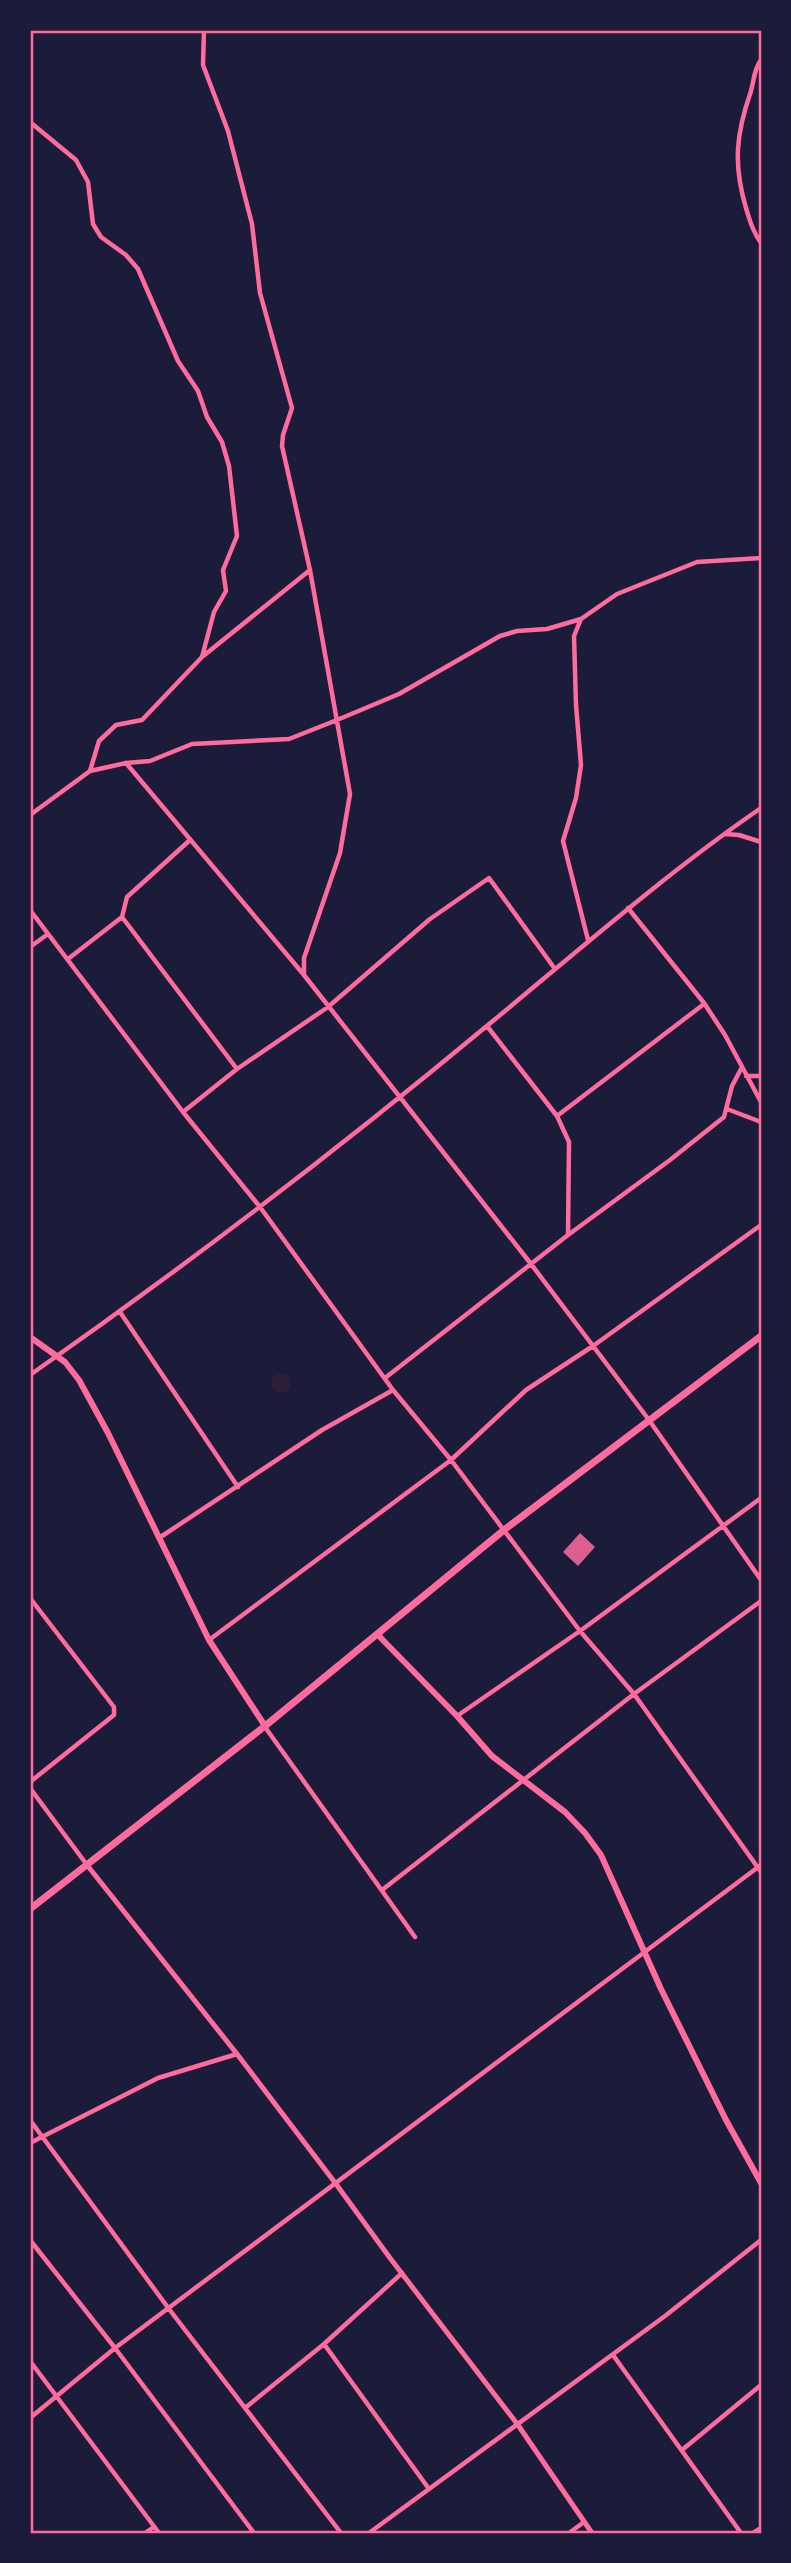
<svg xmlns="http://www.w3.org/2000/svg" width="791" height="2563" viewBox="0 0 791 2563" font-family="Barlow,sans-serif">
	<style>
		.green { fill: #2a1e3b }
		.building { fill: #dd5f8e }
		.lines { fill: none; stroke-linecap: round; stroke-linejoin: round }
		.minor { stroke: #ff6b9d; stroke-width: 4.5 }
		.tertiary { stroke: #ff6b9d; stroke-width: 5 }
		.secondary { stroke: #ff6b9d; stroke-width: 6 }
		.trunk { stroke: #ff6b9d; stroke-width: 7 }
		.neatline { fill: none; stroke: #ff6b9d; stroke-width: 2.5 }
	</style>
	<rect width="100%" height="100%" fill="#1b1b3a"/>
	<path class="green" d="M271 1383a10 10 0 1 1 20 0a10 10 0 1 1-20 0Z"/>
	<path class="building" d="M580 1533 595 1547 578 1566 563 1552Z"/>
	<g class="lines">
		<path class="minor" d="M204 30 203 65 228 131 252 224 260 293 292 408 283 435 282 446 310 570 350 794 340 853 304 958V974
			M761 60C754 69 754 80 751 91 736 134 733 164 746 208 750 221 753 232 761 243
			M30 122 76 160 88 182 93 224 101 237 126 255 138 269 178 361 198 391 207 417 222 442 229 466 237 536 223 570 226 591 214 612 202 657
			M581 619 574 636 576 705 581 765 576 798 563 841 588 940
			M126 763 304 975 531 1264 649 1420 761 1580
			M90 771 99 741 116 725 142 720 202 657 310 570
			M30 815 90 771 126 763 150 761 192 744 289 739 337 720 399 694 500 636 517 631 547 629 581 619 617 594 697 562 761 558
			M725 834 739 835 761 842
			M628 908 704 1003 725 1035 761 1102
			M30 910 183 1112 260 1207 393 1390 451 1460 580 1631 634 1694 761 1872
			M122 917 237 1069
			M30 947 48 934
			M68 959 122 917 127 897 190 840
			M487 1026 557 1116 569 1142 568 1235
			M746 1076H761
			M727 1109 761 1122
			M183 1112 237 1069 328 1007 430 919 489 878 555 969
			M557 1116 704 1004
			M120 1312 238 1487
			M30 1375C187 1265 340 1148 488 1025 578 951 665 874 761 808
			M385 1378 568 1235 670 1160 724 1117 732 1086 741 1069
			M159 1538 322 1430 393 1390
			M30 1598 114 1707V1715L30 1782
			M209 1640 451 1460 526 1390 593 1346 761 1225
			M457 1716 580 1631 761 1498
			M265 1727 415 1937
			M30 1788 87 1865
			M382 1890 634 1694 761 1601
			M30 2120 169 2309 341 2533
			M30 2143 158 2078 237 2054
			M30 2240 115 2348 254 2533
			M324 2344 429 2489
			M613 2355 741 2533
			M30 2361 159 2533
			M245 2408 324 2344 402 2273
			M30 2418 115 2348 761 1865
			M682 2450 761 2385
			M145 2533 154 2527
			M369 2533 665 2316 761 2240
			M569 2533 584 2522
			M753 2533 761 2528"/>
		<path class="tertiary" d="M87 1865 237 2054 336 2184 390 2258 518 2425 592 2533"/>
		<path class="secondary" d="M30 1337 65 1362 79 1380 108 1433 209 1640 265 1726
			M377 1634 457 1716 492 1756 565 1812 585 1833 601 1855 661 1989 726 2120 761 2183"/>
		<path class="trunk" d="M30 1909 265 1726 504 1530 761 1336"/>
	</g>
	<rect width="791" height="2563" fill="none" stroke="#1b1b3a" stroke-width="63"/>
	<rect x="32" y="32" width="728" height="2500" class="neatline"/>
</svg>
